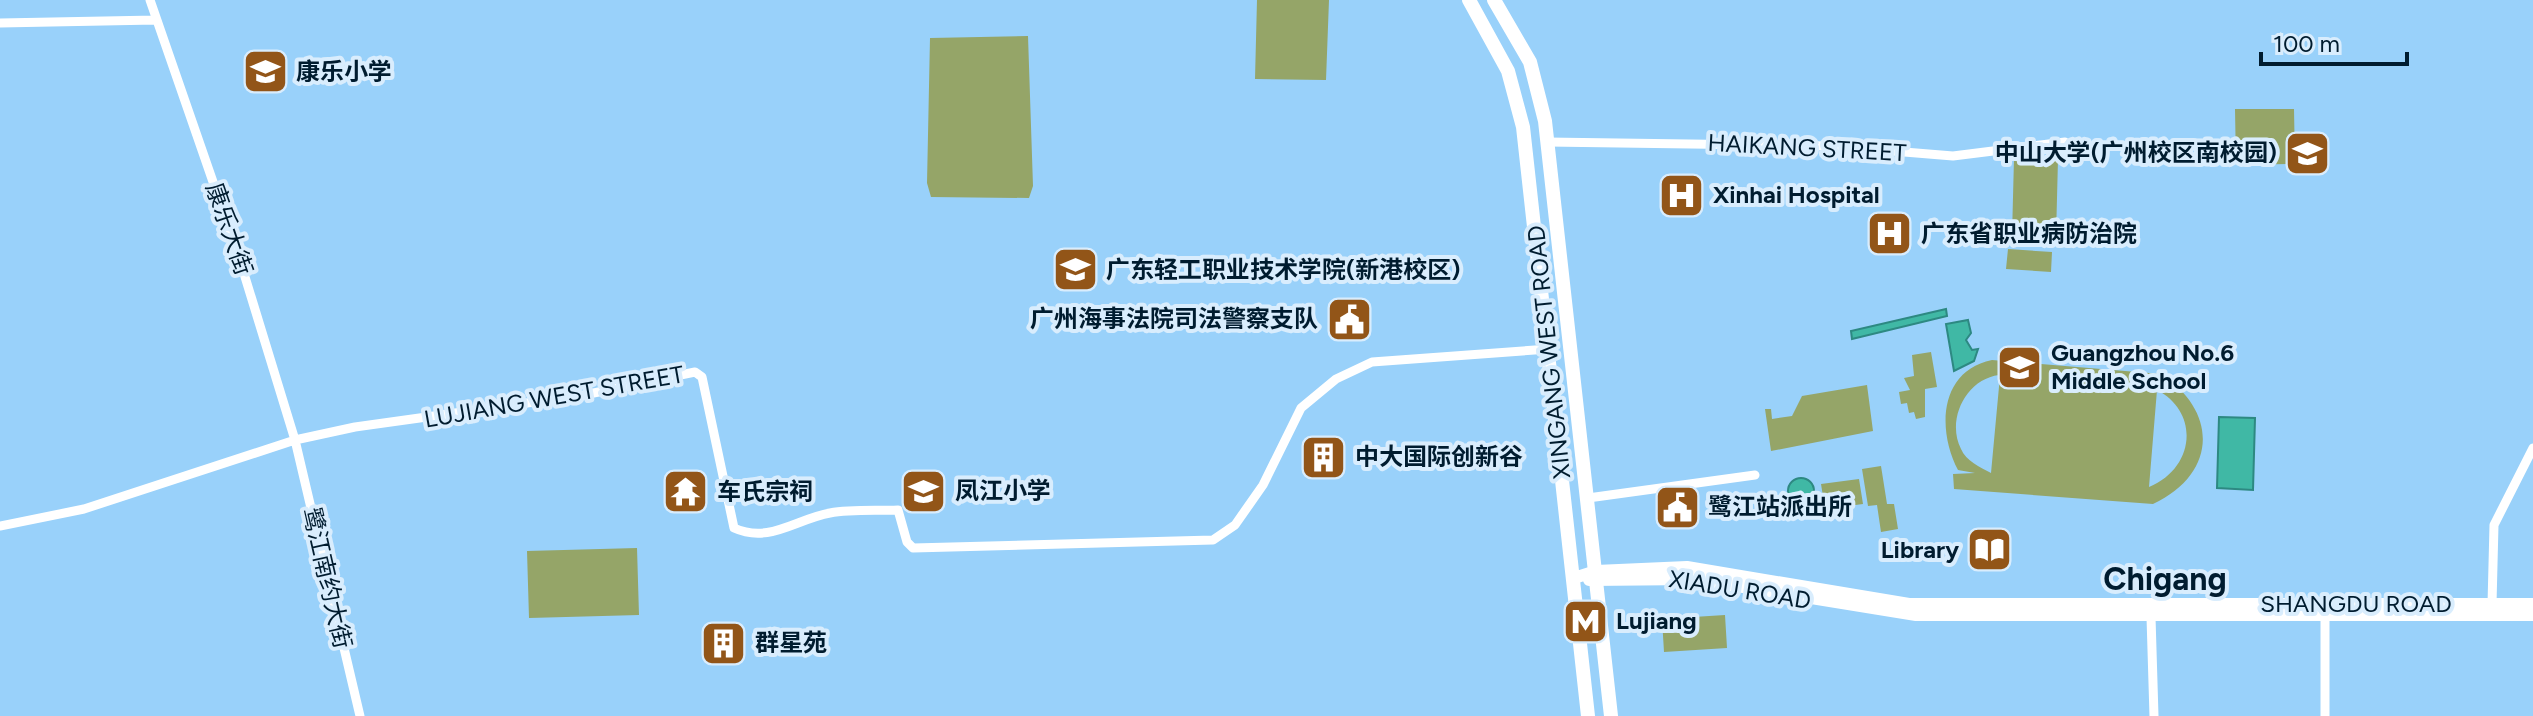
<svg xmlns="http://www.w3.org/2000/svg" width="2533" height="716" viewBox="0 0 2533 716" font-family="Figtree,'Noto Sans SC',sans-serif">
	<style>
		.green { fill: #95a568; fill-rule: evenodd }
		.water { fill: #40b8a5; stroke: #2d8982; stroke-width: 2 }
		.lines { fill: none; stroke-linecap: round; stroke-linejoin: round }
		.street { stroke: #fff; stroke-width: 9 }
		.secondary { stroke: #fff; stroke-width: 12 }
		.primary { stroke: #fff; stroke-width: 14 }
		.labels { text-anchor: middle; stroke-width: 8; stroke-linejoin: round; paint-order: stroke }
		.poi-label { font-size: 24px; font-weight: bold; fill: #001c2f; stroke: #d9edfd; text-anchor: start }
		.street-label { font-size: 24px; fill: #001c2f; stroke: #d9edfd }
		.district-label { font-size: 32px; font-weight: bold; fill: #001c2f; stroke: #d9edfd }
	</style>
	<rect width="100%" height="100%" fill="#99d1fa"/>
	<path class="green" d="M1257 0H1329L1326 80 1255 79Z
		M1028 36 1033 186 1029 198 931 197 927 183 930 38Z
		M2235 109H2294L2295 164 2236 165Z
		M2014 158 2058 159 2056 237 2012 236Z
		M2008 249 2052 252 2051 272 2006 269Z
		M1931 352 1937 387 1925 389V417L1916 419 1914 412 1909 413 1907 403 1901 404 1899 392 1910 390 1904 378 1914 376 1912 355Z
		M1992 360 2161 374C2219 412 2217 474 2153 504L1954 489 1953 474 1975 473 1958 470C1937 430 1939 371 1992 360ZM1999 375 2000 376 1991 473C1980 467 1966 461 1961 449 1946 420 1966 379 1999 375ZM2157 390C2201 413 2194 469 2149 487Z
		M1867 385 1873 431 1771 451 1765 409H1771L1772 419 1792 416 1802 396Z
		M1881 466 1887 504H1894L1898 529 1881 532 1877 505 1868 506 1862 469Z
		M1859 479 1863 504 1825 509 1821 484Z
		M637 548 639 615 529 618 527 551Z
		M1725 615 1727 648 1664 652 1662 619Z"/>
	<path class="water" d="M1946 309 1947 316 1852 339 1851 331Z
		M1968 320 1971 333 1966 340 1972 350 1978 349 1974 361 1954 371 1946 324Z
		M2219 417 2255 418 2253 490 2217 488Z
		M1788 491a13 13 0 1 1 26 0a13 13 0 1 1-26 0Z"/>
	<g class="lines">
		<path class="street" d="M150 0 238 254 295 440 360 716
			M0 23 156 20
			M1547 142 1831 146 1953 156 2065 142
			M1588 498 1755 475
			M0 526 84 509 295 440 355 427 584 395 695 372 702 377 734 528C769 544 796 519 830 513 851 509 876 511 898 510L907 542 913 548 1213 540 1235 525 1263 485 1301 408 1336 379 1372 362 1549 349
			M2492 604 2494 525 2533 448
			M2325 616V716
			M2151 617 2154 716"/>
		<path class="secondary" d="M1574 578 1596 571 1687 567 1909 604H2533
			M1589 580 1693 579 1916 615H2533"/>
		<path class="primary" d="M1469 0 1508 71 1523 127 1588 716
			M1494 0 1530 62 1545 121 1611 716"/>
	</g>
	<defs>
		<symbol id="school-square" viewBox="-11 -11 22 22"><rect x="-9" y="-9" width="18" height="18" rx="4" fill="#925518" stroke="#d9edfd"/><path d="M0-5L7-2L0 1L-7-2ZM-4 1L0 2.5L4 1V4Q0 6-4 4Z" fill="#fff"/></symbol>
		<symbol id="university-square" viewBox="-11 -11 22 22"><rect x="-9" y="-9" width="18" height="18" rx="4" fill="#925518" stroke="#d9edfd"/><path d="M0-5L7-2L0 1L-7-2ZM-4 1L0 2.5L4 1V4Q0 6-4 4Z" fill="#fff"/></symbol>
		<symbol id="hospital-square" viewBox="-11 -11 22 22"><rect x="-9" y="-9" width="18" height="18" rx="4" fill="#925518" stroke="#d9edfd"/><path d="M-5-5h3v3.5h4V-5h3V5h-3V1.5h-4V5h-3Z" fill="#fff"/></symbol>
		<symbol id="civic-square" viewBox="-11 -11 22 22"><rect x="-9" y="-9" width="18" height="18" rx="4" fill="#925518" stroke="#d9edfd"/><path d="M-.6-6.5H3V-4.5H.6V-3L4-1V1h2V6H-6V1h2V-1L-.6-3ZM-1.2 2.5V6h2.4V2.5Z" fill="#fff"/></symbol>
		<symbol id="building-square" viewBox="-11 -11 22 22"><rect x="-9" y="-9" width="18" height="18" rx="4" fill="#925518" stroke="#d9edfd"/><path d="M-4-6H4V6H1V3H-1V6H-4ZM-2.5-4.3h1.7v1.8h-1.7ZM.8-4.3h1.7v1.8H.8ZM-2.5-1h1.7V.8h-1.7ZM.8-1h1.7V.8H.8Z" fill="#fff"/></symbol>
		<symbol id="temple-square" viewBox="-11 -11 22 22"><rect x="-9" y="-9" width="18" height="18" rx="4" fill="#925518" stroke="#d9edfd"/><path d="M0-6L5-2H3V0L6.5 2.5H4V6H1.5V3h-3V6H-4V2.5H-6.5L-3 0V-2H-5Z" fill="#fff"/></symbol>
		<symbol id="library-square" viewBox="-11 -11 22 22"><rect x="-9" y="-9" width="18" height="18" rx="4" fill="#925518" stroke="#d9edfd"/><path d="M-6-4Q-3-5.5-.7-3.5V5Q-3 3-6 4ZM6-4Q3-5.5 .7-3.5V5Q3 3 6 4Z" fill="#fff"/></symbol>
		<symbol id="metro-square" viewBox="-11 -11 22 22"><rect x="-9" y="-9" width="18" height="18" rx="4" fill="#925518" stroke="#d9edfd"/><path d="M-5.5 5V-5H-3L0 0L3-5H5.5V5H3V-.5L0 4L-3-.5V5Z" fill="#fff"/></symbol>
	</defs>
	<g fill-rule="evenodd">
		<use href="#school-square" x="240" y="46" width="51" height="51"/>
		<use href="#university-square" x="2282" y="128" width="51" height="51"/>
		<use href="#hospital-square" x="1656" y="170" width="51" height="51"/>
		<use href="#hospital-square" x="1864" y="208" width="51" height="51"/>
		<use href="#university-square" x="1050" y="244" width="51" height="51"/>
		<use href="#civic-square" x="1324" y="294" width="51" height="51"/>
		<use href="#school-square" x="1994" y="342" width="51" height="51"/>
		<use href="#building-square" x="1298" y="432" width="51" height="51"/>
		<use href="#school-square" x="898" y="466" width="51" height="51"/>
		<use href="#temple-square" x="660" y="466" width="51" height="51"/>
		<use href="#civic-square" x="1652" y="482" width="51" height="51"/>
		<use href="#library-square" x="1964" y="524" width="51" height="51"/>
		<use href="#metro-square" x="1560" y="596" width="51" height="51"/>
		<use href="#building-square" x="698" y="618" width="51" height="51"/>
	</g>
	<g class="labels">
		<g class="poi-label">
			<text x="296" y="80">康乐小学</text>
			<text x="2277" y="161" text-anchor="end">中山大学(广州校区南校园)</text>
			<text x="1713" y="203">Xinhai Hospital</text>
			<text x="1921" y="242">广东省职业病防治院</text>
			<text x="1106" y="278">广东轻工职业技术学院(新港校区)</text>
			<text x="1318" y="327" text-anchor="end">广州海事法院司法警察支队</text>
			<text x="2051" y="361">Guangzhou No.6<tspan x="2051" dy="28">Middle School</tspan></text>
			<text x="1355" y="465">中大国际创新谷</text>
			<text x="955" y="499">凤江小学</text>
			<text x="717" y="500">车氏宗祠</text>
			<text x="1708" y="515">鹭江站派出所</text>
			<text x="1959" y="558" text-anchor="end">Library</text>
			<text x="1616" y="629">Lujiang</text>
			<text x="755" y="651">群星苑</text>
		</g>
		<g class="street-label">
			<text transform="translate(1807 148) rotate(3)" y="8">HAIKANG STREET</text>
			<text transform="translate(229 229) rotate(71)" y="8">康乐大街</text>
			<text transform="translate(1549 352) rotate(-96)" y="8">XINGANG WEST ROAD</text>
			<text transform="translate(554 397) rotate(-10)" y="8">LUJIANG WEST STREET</text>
			<text transform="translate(327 578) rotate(77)" y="8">鹭江南约大街</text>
			<text transform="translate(1740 590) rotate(9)" y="8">XIADU ROAD</text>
			<text x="2356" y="612">SHANGDU ROAD</text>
		</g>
		<g class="district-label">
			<text x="2165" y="590">Chigang</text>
		</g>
	</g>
	<path d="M2261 52v12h146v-12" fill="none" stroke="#001c2f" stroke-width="4"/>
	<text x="2273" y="52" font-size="24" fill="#001c2f" stroke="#d9edfd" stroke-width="6" paint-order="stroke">100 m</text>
</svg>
